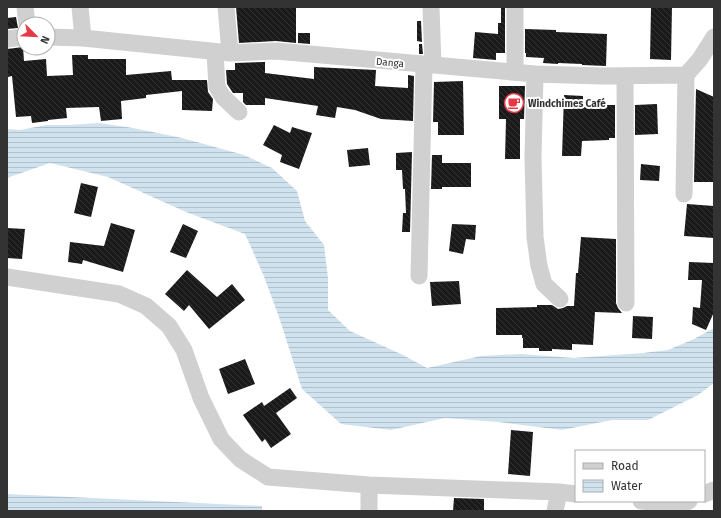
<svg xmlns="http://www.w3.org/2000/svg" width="721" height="518" viewBox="0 0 721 518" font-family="'Fira Sans',sans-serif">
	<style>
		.water { fill: url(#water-rules) }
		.building { fill: url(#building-back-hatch) }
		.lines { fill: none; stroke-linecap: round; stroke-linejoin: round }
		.minor { stroke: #d0d0d0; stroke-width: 17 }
		.labels { text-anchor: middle; stroke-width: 4; stroke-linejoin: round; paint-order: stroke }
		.street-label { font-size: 10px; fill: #333; stroke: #fff }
		.poi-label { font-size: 10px; font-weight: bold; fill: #333; stroke: #fff; text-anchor: start }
	</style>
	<defs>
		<pattern id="water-rules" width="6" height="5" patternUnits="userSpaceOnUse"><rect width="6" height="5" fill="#cfe2ee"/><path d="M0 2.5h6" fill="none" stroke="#b2c2cd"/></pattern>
		<pattern id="building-back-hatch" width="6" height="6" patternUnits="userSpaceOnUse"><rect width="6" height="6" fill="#1a1a1a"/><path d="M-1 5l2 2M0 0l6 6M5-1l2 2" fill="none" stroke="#333"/></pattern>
	</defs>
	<rect width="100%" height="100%" fill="#fff"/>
	<path class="water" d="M99 123 133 128 182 138 244 155 272 168 297 191 305 221 324 245 328 278V310L350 331 403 355 427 368 481 356 521 354 574 358 643 353 668 350 694 339 714 328V383L698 395 648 420H612L562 430 499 422 445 418 391 430 341 424 302 389 279 317 263 274 245 234 186 212 108 177 50 163 7 178V129L20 130 46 125H69Z
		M7 494 262 506V511H7Z"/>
	<path class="building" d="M236 7H296V43L276 41 239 43Z
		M501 7H505V53H496V60L473 58 475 32 498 34V23H501Z
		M672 7 671 60 650 59 651 8Z
		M16 17 18 28 7 29V18Z
		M417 21H421L422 42 417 41Z
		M525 29 556 30V32L607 34 606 66 582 65V64L558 63V64L543 63 544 58 526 57V53H525Z
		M298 33H310V44L298 43Z
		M419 44H422L423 54H419Z
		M23 47 24 61 46 59 47 76 73 75 72 55H88V59H126V75L171 71 172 80H207L208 92 213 99 212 111 182 110V91L146 95V98L121 101 122 119 101 121 99 107 66 108 67 118 48 120V121L32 123 31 116 16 117 12 76 8 77 7 49Z
		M265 62V73L314 79V67L376 70 375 86 408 88V75L414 76 413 121 381 119 355 110 337 107 335 118 316 115 318 106 265 98V105H246L243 102V93H233L227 84 226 70H235V63Z
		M463 81 464 135H438V122H433L434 82Z
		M499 86H525L524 119H520V159H505L506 119H499Z
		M696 89 714 97V182H694Z
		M564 95 583 96V105H615V138H609V140L582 141 581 156H562Z
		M657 104 658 134 635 135V105Z
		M274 125 290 133 292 127 312 133 299 169 280 162 282 155 263 145Z
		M368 148 370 165 349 167 347 150Z
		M412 152 410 232H402L403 213H406L405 189H403L402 170H396V153Z
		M432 155H442V163H471V187H442V189H431Z
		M641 164 660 166 659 181 640 180Z
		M81 183 98 187 91 217 74 213Z
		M687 204 714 206V238L684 236Z
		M111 223 135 230 123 272 83 260 82 264 68 262 70 242 104 246Z
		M183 224 198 231 186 258 170 252Z
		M452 224 476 225 475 240 466 239 463 254 449 251Z
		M7 228 25 229 22 259 7 258Z
		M581 237 616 239V303L618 308 622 313 595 312 593 345 572 344V350L552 349V351H539V348H523V338H522V335H496V308L537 307V305H552L558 309 563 308 567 306H574L576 273H578Z
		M689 262 714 263V312L706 330 692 324 693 307 700 308 702 280H688Z
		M187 270 217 297 232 284 245 300 209 329 189 305 184 311 165 294Z
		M459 281 461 304 432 306 430 282Z
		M633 316 653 317 652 339 632 338Z
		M245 359 255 384 228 394 219 369Z
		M290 388 297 398 276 413 291 434 271 448 265 439 262 442 243 415 262 402 264 406Z
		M511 430 533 432 530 476 508 474Z
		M454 498 484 499V511H453Z"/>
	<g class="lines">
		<path class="minor" d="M25 7 27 24
			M80 7 83 38
			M226 7 230 53
			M431 7 433 65
			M515 7V72
			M48 37 83 38 230 53 276 51 535 74 602 76 686 75
			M7 39 24 37
			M215 52 217 87 223 97 239 112
			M535 74 533 158 535 237 539 266 544 284 560 299
			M686 75 700 59 714 37
			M625 76 626 303
			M684 194 686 75
			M419 276 424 65
			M7 277 119 294 146 306 169 326 184 350 201 398 221 439 240 459 268 477 369 485 559 492 576 494
			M704 494 714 490
			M641 501 682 504 689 501
			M369 511V485
			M555 511 559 492"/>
	</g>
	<defs>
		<symbol id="cafe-ring" viewBox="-11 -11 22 22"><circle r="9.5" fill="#fff" stroke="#e63946" stroke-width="1.5"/><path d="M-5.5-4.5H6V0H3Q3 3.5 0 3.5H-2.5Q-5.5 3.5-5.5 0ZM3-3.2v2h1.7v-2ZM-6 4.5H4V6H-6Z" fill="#e63946"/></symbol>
	</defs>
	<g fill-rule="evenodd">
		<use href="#cafe-ring" x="503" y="92" width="22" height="22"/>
	</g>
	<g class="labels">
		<g class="street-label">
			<text transform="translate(390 62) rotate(5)" y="4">Danga</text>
		</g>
		<g class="poi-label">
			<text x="528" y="107">Windchimes Café</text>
		</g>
	</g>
	<rect width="721" height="518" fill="none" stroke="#333333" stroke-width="16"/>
	<rect x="575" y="450" width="130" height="52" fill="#ffffff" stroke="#adadad"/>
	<rect x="583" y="463" width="20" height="6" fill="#d0d0d0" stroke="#adadad"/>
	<text x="611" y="470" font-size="12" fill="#333333">Road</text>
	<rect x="583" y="480" width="20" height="12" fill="url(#water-rules)" stroke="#adadad"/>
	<text x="611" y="490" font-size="12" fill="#333333">Water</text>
	<g transform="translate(36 36) rotate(114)"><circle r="19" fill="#ffffff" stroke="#adadad"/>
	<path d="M0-3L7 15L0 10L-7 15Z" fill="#e63946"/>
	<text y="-6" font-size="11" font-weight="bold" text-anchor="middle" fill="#333333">N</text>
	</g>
</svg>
